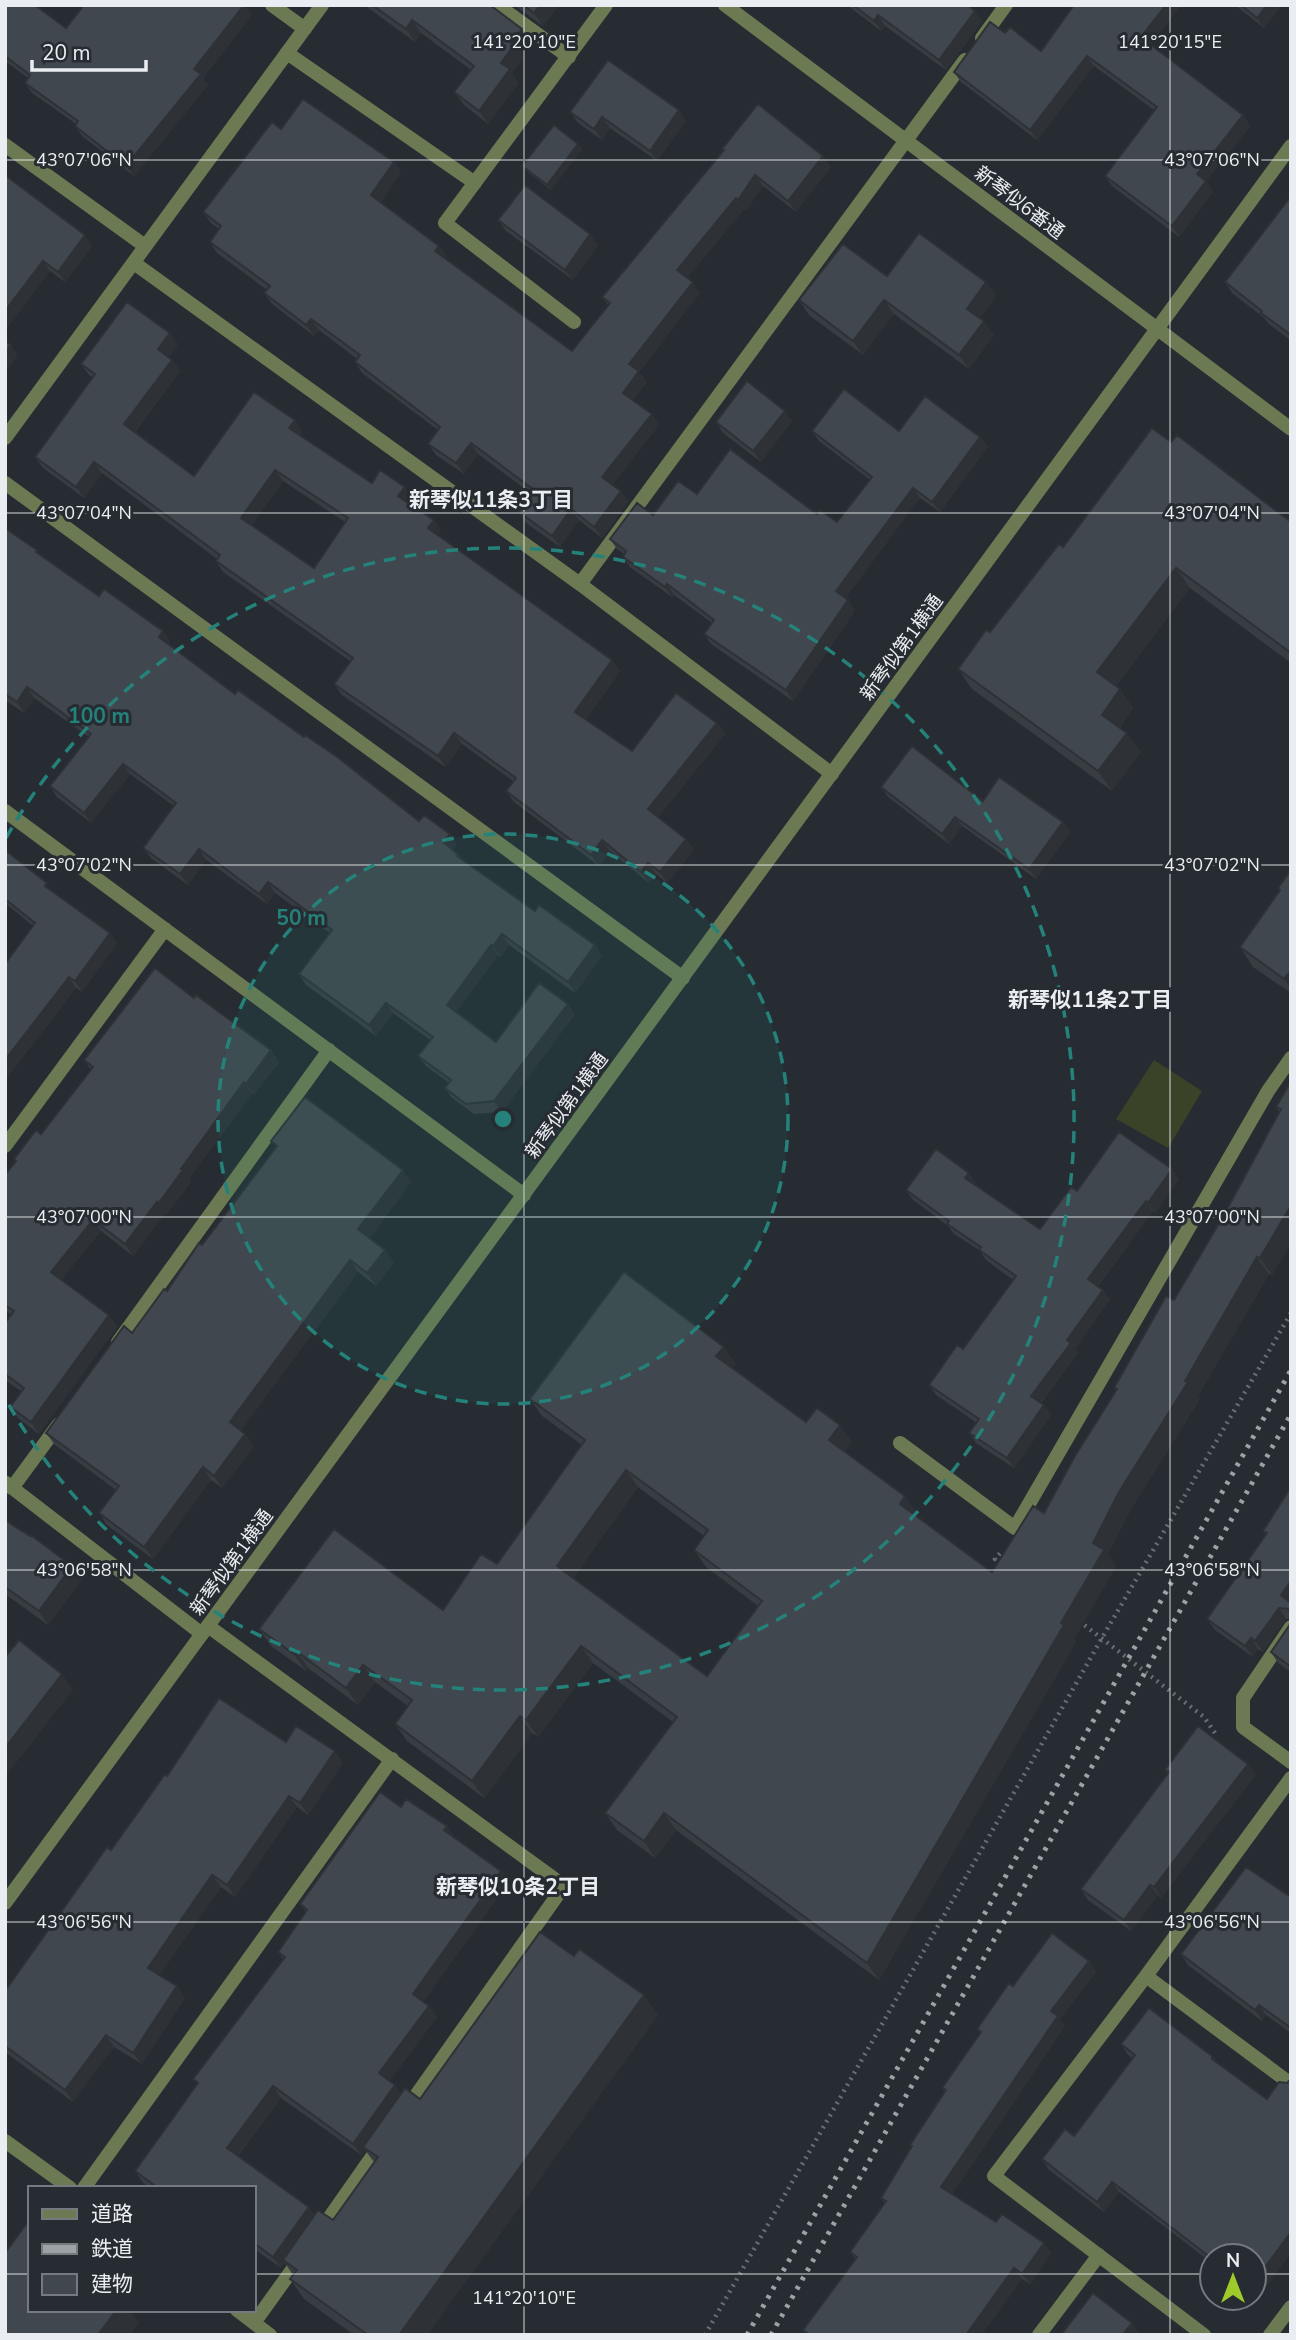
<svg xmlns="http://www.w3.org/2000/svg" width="1296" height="2340" viewBox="0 0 1296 2340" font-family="'Nunito Sans','Noto Sans JP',sans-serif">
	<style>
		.green { fill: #3a4328 }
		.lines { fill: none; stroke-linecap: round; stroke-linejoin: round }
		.path { stroke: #696e74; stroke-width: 4.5; stroke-dasharray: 2 5; stroke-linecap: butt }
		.service { stroke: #6c7a53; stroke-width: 14 }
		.minor { stroke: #6c7a53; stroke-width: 14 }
		.tertiary { stroke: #6c7a53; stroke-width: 14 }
		.rail { stroke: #9da2a6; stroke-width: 5; stroke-dasharray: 3.5 7; stroke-linecap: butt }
		.wall { fill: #383d43; fill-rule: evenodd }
		.shaded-wall { fill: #2e3237 }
		.building { fill: #41474e; stroke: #2e3237; stroke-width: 2; fill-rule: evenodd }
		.ticks { fill: none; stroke: #eaeef2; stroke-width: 2; stroke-opacity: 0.45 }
		.ring { fill: none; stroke: #25827b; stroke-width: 3.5; stroke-dasharray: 12 9 }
		.labels { text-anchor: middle; stroke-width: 6; stroke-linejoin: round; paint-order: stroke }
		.street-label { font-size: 19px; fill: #eaeef2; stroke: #262c32 }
		.neighbourhood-label { font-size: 21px; font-weight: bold; fill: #eaeef2; stroke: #262c32 }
		.ticks-label { font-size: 18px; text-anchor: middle; fill: #eaeef2; stroke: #262c32; stroke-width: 6; stroke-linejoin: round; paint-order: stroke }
		.centre { fill: #25827b; stroke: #262c32; stroke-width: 3.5 }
		.ring-label { font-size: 21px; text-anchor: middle; font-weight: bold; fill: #25827b; stroke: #262c32; stroke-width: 6; stroke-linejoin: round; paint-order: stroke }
	</style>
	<rect width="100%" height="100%" fill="#262c32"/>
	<path class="green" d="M1154 1060 1202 1091 1168 1148 1116 1119Z"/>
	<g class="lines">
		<path class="path" d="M1002 1564 995 1559 1003 1550
			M1079 1621 1204 1717 1215 1733
			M705 2335 1102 1638 1291 1313"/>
		<path class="service" d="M497 5 569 57
			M287 53 475 183
			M574 322 445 223 606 5"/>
		<path class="minor" d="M272 5 305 29
			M982 38 1006 5
			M5 145 145 246
			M134 263 580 584 832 774
			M1157 329 1291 146
			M5 438 322 5
			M5 483 683 978
			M580 584 965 60
			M5 811 524 1195
			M5 1146 165 929
			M118 1342 329 1050
			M900 1443 1015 1528 1268 1091 1291 1058
			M6 1483 202 1634
			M12 1488 59 1424
			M208 1626 564 1886 405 2111
			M1291 1627 1243 1698V1727L1291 1762
			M1146 1976 1291 2084
			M5 2141 70 2188
			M84 2188 392 1759
			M320 2231 381 2144
			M237 2310 270 2335
			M254 2323 302 2256
			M1039 2335 1099 2255
			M1204 2335 994 2176 1146 1976 1291 1778
			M1270 2335 1291 2307"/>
		<path class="tertiary" d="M725 5 1291 429
			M5 1903 1157 329"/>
		<path class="rail" d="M747 2335 1291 1370
			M771 2335 1291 1414"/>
	</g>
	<path class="wall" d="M5 5 66 28 252 15 203 78 208 85 134 176 82 136 75 126 76 124 32 93 25 83 28 78 5 61Z
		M364 5H490L531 42 521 55 523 58 512 73 519 83 488 124 464 105 454 92 471 70 421 33 415 42Z
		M514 5H559L543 26Z
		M847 5H968L982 21 946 70 885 26 881 31Z
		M1074 5H1181L1151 44 1243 115 1250 126 1206 181 1213 192 1179 237 1112 186 1105 176 1154 110 1094 66 1037 140 961 82 954 72 1005 33 1041 51Z
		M1235 5H1282L1264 28Z
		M570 112 686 121 657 161 610 128 602 140 578 123Z
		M281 129 394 162 401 173 381 202 439 246 447 257 445 259 572 351 608 305 602 297 724 150 823 156 831 167 796 212 763 186 746 211 744 209 687 278 700 293 639 372 647 382 633 400 659 425 612 485 621 491 628 502 602 538 579 520 560 547 526 523 519 512 532 494 478 454 464 474 436 455 428 444 438 430 362 373 355 362 357 359 319 330 314 336 272 304 264 293 267 290 217 253 210 242 219 229 211 223 203 212Z
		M578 144 582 149 551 190 526 171 522 166Z
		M5 175 92 246 65 282 50 271 5 331Z
		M1291 196V341L1269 324 1264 318 1232 293 1225 282Z
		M498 220 598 245 573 280 506 231Z
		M887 276 986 282 996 296 980 318 984 321 994 335 969 369 894 314 863 355 809 315 799 300Z
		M178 344 168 357 172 360 180 371 135 432 194 476 295 420 302 431 300 435 372 483 412 498 409 503 434 520 441 531 438 535 612 660 620 671 586 719 632 751 717 723 725 734 658 817 686 839 694 850 667 883 656 874 649 883 610 851 599 866 514 802 506 791 513 781 462 744 445 767 342 695 334 684 350 661 223 572 216 561 217 559 102 473 84 498 43 468 35 457 93 378 89 375 81 364ZM283 481 345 522 314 568 252 525Z
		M792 421 761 462 723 433 716 422Z
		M812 431H899L980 437 988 447 940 512 920 498 845 598 848 600 855 611 793 701 711 644 704 634 712 623 674 595 672 597 630 567 623 557 624 554 617 549 610 539 653 515 697 494 817 514 837 522 870 480 819 441Z
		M1171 442 1291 522V663L1190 588 1116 686 1120 689 1133 708 1120 728 1141 752 1112 791 972 689 958 669 1063 547Z
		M5 528 41 556 99 596 163 631 170 641 168 644 235 694 419 821 457 845 453 850 459 855 463 860 535 911 595 945 602 956 575 993 509 945 501 957 498 955 456 1013 496 1042 568 1004 575 1014 502 1112 474 1114 452 1098 445 1088 449 1083 426 1066 418 1056 430 1040 393 1013 376 1036 306 985 299 974 330 933 275 893 267 904 206 860 188 885 151 858 143 848 174 806 130 774 91 823 57 797 50 786 89 737 34 698 24 713 5 700Z
		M881 787 983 801 1063 822 1070 832 1036 879 962 826 949 844 888 797Z
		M5 850 54 892 110 933 117 943 82 992 76 988 5 1080V964L33 926 5 903Z
		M1291 870V993L1253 967 1240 947 1280 891 1278 888Z
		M194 998 271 1050 279 1062 254 1095 252 1093 189 1179 191 1182 166 1215 165 1214 133 1256 101 1231 61 1280 109 1315 117 1327 39 1434 18 1418 10 1407 22 1392 5 1380V1323L11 1315 5 1310V1175L16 1162 14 1159 41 1134 91 1070 84 1060Z
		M1291 1081V1243L1272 1275 1269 1274 1198 1396 1200 1399 1131 1509 1108 1554 1116 1566 1074 1639 1076 1642 879 1980 676 1830 655 1858 617 1830 605 1813 673 1722 593 1663 538 1737 532 1733 484 1798 407 1741 395 1724 408 1706 375 1682 358 1705 308 1668 306 1671 271 1646 259 1629 443 1610 497 1564 582 1445 542 1416 530 1399 724 1347 736 1364 732 1368 806 1422 840 1425 852 1442 845 1451 917 1513 915 1515 992 1572 1044 1513 1116 1391 1114 1388 1174 1300 1225 1213 1279 1112 1276 1107ZM638 1487 704 1536 694 1550 706 1567 758 1606 707 1676 573 1578Z
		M271 1141 411 1182 370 1238 394 1262 376 1286 358 1272 241 1430 245 1434 254 1446 222 1488 211 1480 153 1559 107 1525 99 1513 116 1490 55 1445 46 1433 167 1291 276 1147Z
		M1179 1179 1155 1213 1153 1211 1098 1286 1110 1299 1075 1349 1078 1353 1041 1403 1044 1405 1051 1415 1014 1468 976 1443 969 1433 977 1423 936 1395 929 1385 963 1349 1013 1280 986 1260 979 1250 954 1234 947 1225 913 1200 906 1190 976 1183 974 1184 1040 1229 1077 1191Z
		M1291 1487V1619H1286L1263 1652 1258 1649 1253 1657 1215 1630 1207 1619 1266 1535 1263 1531Z
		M5 1520 72 1566 82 1579 48 1625 5 1594Z
		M1291 1623V1672L1278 1663 1271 1652Z
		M286 1742 335 1751 343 1763 308 1815 297 1807 235 1897 221 1887 159 1975 177 1986 185 1998 142 2064 114 2047 73 2102 5 2052V1991L167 1776Z
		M1165 1770 1256 1774 1161 1898 1158 1895 1131 1931 1088 1900 1081 1889 1168 1774Z
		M401 1807 447 1826 455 1838 501 1871 509 1882 423 2002 429 2006 437 2017 389 2081 395 2085 401 2093 420 2099 574 1956 644 1995 658 2015 427 2335H354L304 2299 290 2279 293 2275 285 2263 281 2268 254 2249V2188H150L143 2183 135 2171 197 2084 193 2079 283 1959 278 1952 306 1912 300 1904ZM281 2098 361 2155 365 2150 374 2162 333 2220 314 2215 309 2207 238 2156Z
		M1291 1897V2033L1266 2015 1262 2021 1188 1965 1181 1954Z
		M1089 1961 1096 1972 1060 2019 1065 2026 952 2194 996 2222 1044 2243 1051 2253 1030 2284 1022 2279 981 2335H806L803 2330 855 2259 850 2252 884 2203 881 2198 912 2147 910 2145 945 2092 942 2088 980 2033 977 2029 1013 1986Z
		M1121 2044 1212 2056 1217 2062 1267 2099 1291 2079V2252L1257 2299 1254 2297V2256H1212V2263L1119 2192 1104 2212 1049 2170 1042 2159 1074 2136 1132 2058 1128 2055Z"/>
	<path class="shaded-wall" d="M244 5 252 15 203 78 208 85 134 176 126 166 194 69Z
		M540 5H559L543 26 534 13Z
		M1166 5H1181L1148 47 1141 37Z
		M1267 5H1282L1264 28 1257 18Z
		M975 11 982 21 946 70 939 60Z
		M878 15 885 26 881 31 874 21Z
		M412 20 421 33 415 42 406 29Z
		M522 29 531 42 521 55 523 58 512 73 519 83 488 124 479 111 511 43Z
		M1087 56 1094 66 1037 140 1030 130Z
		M679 110 686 121 657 161 650 151Z
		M1243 115 1250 126 1206 181 1213 192 1179 237 1172 226 1197 174Z
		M602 117 610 128 602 140 594 129Z
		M578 144 582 149 551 190 547 185Z
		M823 156 831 167 796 212 788 201Z
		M394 162 401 173 379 206 371 195Z
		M755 175 763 186 746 211 738 200Z
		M736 198 744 209 685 281 677 270Z
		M590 234 598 245 573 280 565 270Z
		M85 235 92 246 65 282 58 272Z
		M439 246 447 257 443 262 435 251Z
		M43 261 50 271 5 331V311Z
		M693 282 700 293 639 372 647 382 631 404 623 393 629 364Z
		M986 282 996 296 977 323 967 309Z
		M884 300 894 314 863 355 853 341Z
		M311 319 319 330 314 336 306 325Z
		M984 321 994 335 969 369 959 355Z
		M170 333 178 344 166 360 158 349Z
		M11 345 18 355 5 373V352Z
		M172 360 180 371 132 435 124 424Z
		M785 411 792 421 761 462 753 451Z
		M652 414 659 425 610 488 602 477Z
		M295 420 302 431 297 439 289 428Z
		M980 437 988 447 940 512 932 502Z
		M471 443 478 454 464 474 456 463Z
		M94 462 102 473 84 498 76 487Z
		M275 470 283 481 249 529 241 518Z
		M405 487 412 498 406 507 398 496Z
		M913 488 920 498 843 602 836 591Z
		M621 491 628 502 602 538 594 527Z
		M571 509 579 520 560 547 552 536Z
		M434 520 441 531 436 539 428 528Z
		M1176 568 1190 588 1111 692 1097 672Z
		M667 584 674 595 672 597 665 587Z
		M848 600 855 611 793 701 786 690Z
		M163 631 170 641 166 648 159 637Z
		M612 660 620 671 583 723 575 712Z
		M27 687 34 698 24 713 17 702Z
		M1120 689 1133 708 1116 734 1102 715Z
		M717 723 725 734 656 820 648 809Z
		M454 733 462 744 445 767 438 756Z
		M1127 733 1141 752 1112 791 1098 771Z
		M123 764 130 774 91 823 84 813Z
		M955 817 962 826 949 844 942 834Z
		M1063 822 1070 832 1036 879 1029 869Z
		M450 834 457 845 451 853 443 842Z
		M686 839 694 850 667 883 660 872Z
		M602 840 610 851 599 866 591 855Z
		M199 849 206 860 188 885 180 874Z
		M648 863 656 874 649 883 641 872Z
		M268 882 275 893 267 904 259 894Z
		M110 933 117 943 82 992 75 981Z
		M502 934 509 945 501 957 493 946Z
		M491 945 498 955 454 1016 447 1005Z
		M595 945 602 956 575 993 568 982Z
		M1291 970V988L1284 979Z
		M69 977 76 988 5 1080V1060Z
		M386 1003 393 1013 376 1036 369 1025Z
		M568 1004 575 1014 502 1112 494 1101Z
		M271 1050 279 1062 254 1095 246 1084Z
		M244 1082 252 1093 189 1179 191 1182 166 1215 158 1204 181 1169Z
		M1172 1169 1179 1179 1155 1213 1148 1203Z
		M403 1170 411 1182 367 1242 358 1229Z
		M969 1173 976 1183 972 1188 965 1178Z
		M1146 1201 1153 1211 1095 1289 1088 1279Z
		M157 1202 165 1214 133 1256 125 1244Z
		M1290 1207 1291 1243 1272 1275 1260 1258Z
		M93 1220 101 1231 59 1283 51 1272Z
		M385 1250 394 1262 376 1286 367 1273Z
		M1257 1257 1269 1274 1198 1396 1200 1399 1131 1509 1108 1554 1116 1566 1074 1639 1076 1642 879 1980 867 1963 1061 1623 1093 1543 1119 1492Z
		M350 1260 358 1272 238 1434 230 1422Z
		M1103 1290 1110 1299 1075 1349 1078 1353 1038 1406 1031 1396 1067 1340Z
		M109 1315 117 1327 39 1434 31 1422Z
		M724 1347 736 1364 728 1373 716 1356Z
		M1044 1405 1051 1415 1014 1468 1007 1458Z
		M840 1425 852 1442 841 1457 829 1440Z
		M245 1434 254 1446 222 1488 214 1476Z
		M203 1467 211 1480 153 1559 144 1547Z
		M626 1470 638 1487 569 1583 557 1566Z
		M905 1496 917 1513 911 1521 900 1504Z
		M72 1566 82 1579 48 1625 39 1611Z
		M1291 1581V1602L1288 1606 1281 1595Z
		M1279 1608 1286 1619 1263 1652 1255 1641Z
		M1251 1638 1258 1649 1253 1657 1245 1646Z
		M581 1646 593 1663 538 1737 526 1720Z
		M296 1651 308 1668 306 1671 294 1654Z
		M363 1665 375 1682 358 1705 346 1688Z
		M62 1674 73 1690 5 1777V1748Z
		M520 1716 532 1733 484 1798 472 1781Z
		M335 1751 343 1763 308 1815 300 1803Z
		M1248 1764 1256 1774 1161 1898 1154 1887Z
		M289 1796 297 1807 235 1897 227 1885Z
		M664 1813 676 1830 655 1858 644 1841Z
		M447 1826 455 1838 444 1830Z
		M501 1871 509 1882 421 2005 413 1994Z
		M212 1875 221 1887 156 1979 148 1968Z
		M1150 1885 1158 1895 1131 1931 1124 1920Z
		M1089 1961 1096 1972 1060 2019 1065 2026 949 2198 941 2187 1051 2011Z
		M177 1986 185 1998 142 2064 133 2053Z
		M644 1995 658 2015 427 2335H399Z
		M1259 2005 1266 2015 1262 2021 1255 2010Z
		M429 2006 437 2017 387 2085 379 2073Z
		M106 2035 114 2047 73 2102 65 2090Z
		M395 2085 403 2096 363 2147 365 2150 361 2155 353 2144Z
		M273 2086 281 2098 235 2159 227 2148Z
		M1112 2182 1119 2192 1104 2212 1097 2202Z
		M309 2207 317 2218 283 2260 285 2263 281 2268 273 2257Z
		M1291 2232V2252L1257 2299 1254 2295V2282Z
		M1044 2243 1051 2253 1030 2284 1022 2274Z
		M1014 2268 1022 2279 981 2335H966Z
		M110 2310H130L139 2323 131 2334V2335H98Z
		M1132 2323 1139 2334 1138 2335H1126L1124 2333Z"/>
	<path class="building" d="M5 5H35L66 28 84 5H244L194 69 201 74 126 166 75 126 78 121 25 83 30 75 5 56Z
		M372 5H490L522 29 511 43 514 45 501 63 510 69 479 111 454 92 474 66 412 20 406 29Z
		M523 5H540L534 13Z
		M853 5H968L975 11 939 60 878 15 874 21Z
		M1074 5H1166L1141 37 1243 115 1197 174 1206 181 1172 226 1105 176 1157 107 1087 56 1030 130 954 72 990 22 1005 33 1010 27 1041 51Z
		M1241 5H1267L1257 18Z
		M608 60 679 110 650 151 602 117 594 129 570 112Z
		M303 99 394 162 371 195 439 246 435 251 572 351 610 303 602 297 724 150 722 149 758 104 823 156 788 201 755 175 738 200 736 198 677 270 693 282 629 364 639 371 623 393 652 414 602 477 621 491 594 527 571 509 552 536 519 512 534 490 471 443 456 463 428 444 440 427 355 362 360 355 311 319 306 325 264 293 270 286 210 242 221 226 203 212 272 122 281 129Z
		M554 125 578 144 547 185 522 166Z
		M5 175 85 235 58 272 43 261 5 311Z
		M525 185 590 234 565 270 498 220Z
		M1291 196V335L1261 313 1262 311 1225 282Z
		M919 233 986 282 967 309 984 321 959 355 884 300 853 341 799 300 843 244 887 276Z
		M127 302 170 333 158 349 172 360 124 424 194 476 254 392 295 420 289 428 372 483 380 470 405 487 398 496 434 520 428 528 612 660 575 712 632 751 676 693 717 723 648 809 686 839 660 872 648 863 641 872 602 840 591 855 506 791 516 778 454 733 438 756 334 684 353 658 216 561 220 555 94 462 76 487 35 457 95 374 81 364ZM275 470 348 518 314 568 241 518Z
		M5 341 11 345 5 352Z
		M747 381 785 411 753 451 716 422Z
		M844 389 899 431 925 396 980 437 932 502 913 488 836 591 848 600 786 690 704 634 714 620 667 584 665 587 623 557 626 551 610 539 637 503 653 515 678 481 697 494 730 449 817 514 820 510 837 522 872 477 812 431Z
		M1152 428 1171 442 1177 435 1291 522V653L1176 568 1097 672 1120 689 1102 715 1127 733 1098 771 958 669 986 630 990 632 1059 544 1063 547Z
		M5 528 37 550 36 552 99 596 104 589 163 631 159 637 235 694 238 690 304 737 305 735 336 756 419 821 424 815 450 834 443 842 459 855 457 856 535 911 539 905 595 945 568 982 502 934 493 946 491 945 447 1005 496 1042 539 983 568 1004 494 1101 466 1104 445 1088 451 1080 418 1056 433 1037 386 1003 369 1025 299 974 332 930 268 882 259 894 199 849 180 874 143 848 176 803 123 764 84 813 50 786 91 734 27 687 17 702 5 694Z
		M912 746 983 801 999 777 1063 822 1029 869 955 817 942 834 881 787Z
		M5 850 47 883 45 886 110 933 75 981 69 977 5 1060V964L35 923 5 899Z
		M1291 870V970L1284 979 1240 947 1280 890 1278 888Z
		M155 968 194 998 196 995 271 1050 246 1084 244 1082 181 1169 183 1170 158 1204 157 1202 125 1244 93 1220 51 1272 109 1315 31 1422 10 1407 24 1388 5 1374V1323L14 1311 5 1305V1175L16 1161 14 1159 36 1130 41 1134 93 1067 84 1060Z
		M1291 1081V1207H1290L1260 1258 1257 1257 1185 1381 1188 1382 1119 1492 1093 1543 1104 1550 1061 1623 1064 1625 867 1963 664 1813 644 1841 605 1813 677 1717 581 1646 526 1720 520 1716 472 1781 395 1724 412 1700 363 1665 346 1688 296 1651 294 1654 259 1629 334 1529 443 1610 481 1554 497 1564 585 1440 530 1399 624 1272 724 1347 716 1356 806 1422 817 1408 840 1425 829 1440 905 1496 900 1504 992 1572 1033 1506 1044 1513 1075 1456 1117 1389 1114 1388 1166 1296 1174 1300 1225 1213 1281 1109 1276 1107ZM626 1470 708 1530 694 1550 762 1601 707 1676 557 1566Z
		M305 1097 403 1170 358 1229 385 1250 367 1273 350 1260 230 1422 245 1434 214 1476 203 1467 144 1547 99 1513 119 1486 46 1433 124 1326 132 1333 164 1289 167 1291 199 1243 202 1245 277 1146 271 1141Z
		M1119 1132 1172 1169 1148 1203 1146 1201 1088 1279 1103 1290 1067 1340 1071 1343 1031 1396 1044 1405 1007 1458 969 1433 979 1419 929 1385 957 1345 963 1349 1016 1276 979 1250 981 1247 947 1224 949 1221 906 1190 936 1149 969 1173 965 1178 1040 1229 1071 1187 1077 1191Z
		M1291 1487V1581L1281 1595 1291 1603V1612L1289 1609 1279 1608 1255 1641 1251 1638 1245 1646 1207 1619 1267 1533 1263 1531Z
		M5 1520 30 1536 31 1535 72 1566 39 1611 5 1587Z
		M1291 1623V1667L1271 1652Z
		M19 1640 62 1674 5 1748V1657Z
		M219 1698 286 1742 296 1726 335 1751 300 1803 289 1796 227 1885 212 1875 148 1968 177 1986 133 2053 106 2035 65 2090 5 2046V1991L107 1847 111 1850 165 1774 167 1776Z
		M1198 1726 1248 1764 1154 1887 1150 1885 1124 1920 1081 1889 1169 1772 1165 1770Z
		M380 1792 401 1807 406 1799 447 1826 444 1830 501 1871 413 1994 429 2006 379 2073 395 2085 353 2144 273 2086 227 2148 309 2207 273 2257 254 2243V2188H158L135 2171 198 2083 193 2079 285 1957 278 1952 307 1910 300 1904Z
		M1246 1867 1291 1897V2028L1259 2005 1255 2010 1181 1954Z
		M540 1932 574 1956 579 1949 644 1995 399 2335H368L290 2279 297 2270 283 2260 318 2210 333 2220 378 2157 363 2147 405 2088 420 2099Z
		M1052 1933 1089 1961 1051 2011 1058 2016 941 2187 996 2222 1002 2214 1044 2243 1022 2274 1014 2268 966 2335H809L803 2330 857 2257 850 2252 886 2201 881 2198 912 2146 910 2145 946 2090 942 2088 981 2032 977 2029 1009 1983 1013 1986Z
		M1149 2008 1212 2056V2059L1267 2099 1279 2082 1287 2083 1291 2079V2232L1254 2282V2256H1212V2260L1209 2258 1210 2257 1112 2182 1097 2202 1042 2159 1065 2129 1074 2136 1135 2055 1121 2044Z
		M30 2219V2310H113L115 2312 98 2335H5V2253Z
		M1093 2293 1132 2323 1124 2333 1127 2335H1061Z"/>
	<path class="ticks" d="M524 5V2335M1170 5V2335M5 160H1291M5 513H1291M5 865H1291M5 1217H1291M5 1570H1291M5 1922H1291M5 2274H30M254 2274H1212M1254 2274H1291"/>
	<circle cx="503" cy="1119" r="285" fill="#25827b" fill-opacity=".12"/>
	<g class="ring">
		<circle cx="503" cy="1119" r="285"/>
		<path d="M6 838A571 571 0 1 1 6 1400"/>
	</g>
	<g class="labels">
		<g class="street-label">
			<text transform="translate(1020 202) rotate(37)" y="7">新琴似6番通</text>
			<text transform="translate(901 647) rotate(-54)" y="7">新琴似第1横通</text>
			<text transform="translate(566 1105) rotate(-54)" y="7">新琴似第1横通</text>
			<text transform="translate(231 1562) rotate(-54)" y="7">新琴似第1横通</text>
		</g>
		<g class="neighbourhood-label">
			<text x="491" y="507">新琴似11条3丁目</text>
			<text x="1090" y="1007">新琴似11条2丁目</text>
			<text x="518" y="1894">新琴似10条2丁目</text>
		</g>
	</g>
	<g class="ticks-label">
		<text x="524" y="48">141°20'10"E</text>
		<text x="1170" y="48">141°20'15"E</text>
		<text x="84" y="166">43°07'06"N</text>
		<text x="1212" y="166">43°07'06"N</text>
		<text x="84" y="519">43°07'04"N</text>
		<text x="1212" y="519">43°07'04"N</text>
		<text x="84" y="871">43°07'02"N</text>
		<text x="1212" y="871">43°07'02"N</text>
		<text x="84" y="1223">43°07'00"N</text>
		<text x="1212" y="1223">43°07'00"N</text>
		<text x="84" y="1576">43°06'58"N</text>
		<text x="1212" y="1576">43°06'58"N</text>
		<text x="84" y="1928">43°06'56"N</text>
		<text x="1212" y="1928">43°06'56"N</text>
		<text x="524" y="2304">141°20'10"E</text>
	</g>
	<circle cx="503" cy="1119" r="10" class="centre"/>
	<g class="ring-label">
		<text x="99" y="723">100 m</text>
		<text x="301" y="925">50 m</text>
	</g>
	<rect width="1296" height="2340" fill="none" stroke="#eaeef2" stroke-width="14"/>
	<rect x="28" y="2186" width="228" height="126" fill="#262c32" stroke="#747a7f" stroke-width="2"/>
	<rect x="42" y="2209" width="35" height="10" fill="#6c7a53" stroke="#747a7f" stroke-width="2"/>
	<text x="91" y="2221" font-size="21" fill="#eaeef2">道路</text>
	<rect x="42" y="2244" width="35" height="10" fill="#9da2a6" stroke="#747a7f" stroke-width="2"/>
	<text x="91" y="2256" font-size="21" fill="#eaeef2">鉄道</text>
	<rect x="42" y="2274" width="35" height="21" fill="#41474e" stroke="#747a7f" stroke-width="2"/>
	<text x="91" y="2291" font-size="21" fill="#eaeef2">建物</text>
	<g transform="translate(1233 2277)"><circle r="33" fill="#262c32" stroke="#747a7f" stroke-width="2"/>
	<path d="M0-5L12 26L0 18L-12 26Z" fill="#9fca2c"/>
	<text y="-10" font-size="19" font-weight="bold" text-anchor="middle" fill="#eaeef2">N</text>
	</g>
	<path d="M32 60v10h114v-10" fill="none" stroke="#eaeef2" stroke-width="3.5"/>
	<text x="42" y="60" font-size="21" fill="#eaeef2" stroke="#262c32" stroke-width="5" paint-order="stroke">20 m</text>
</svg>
